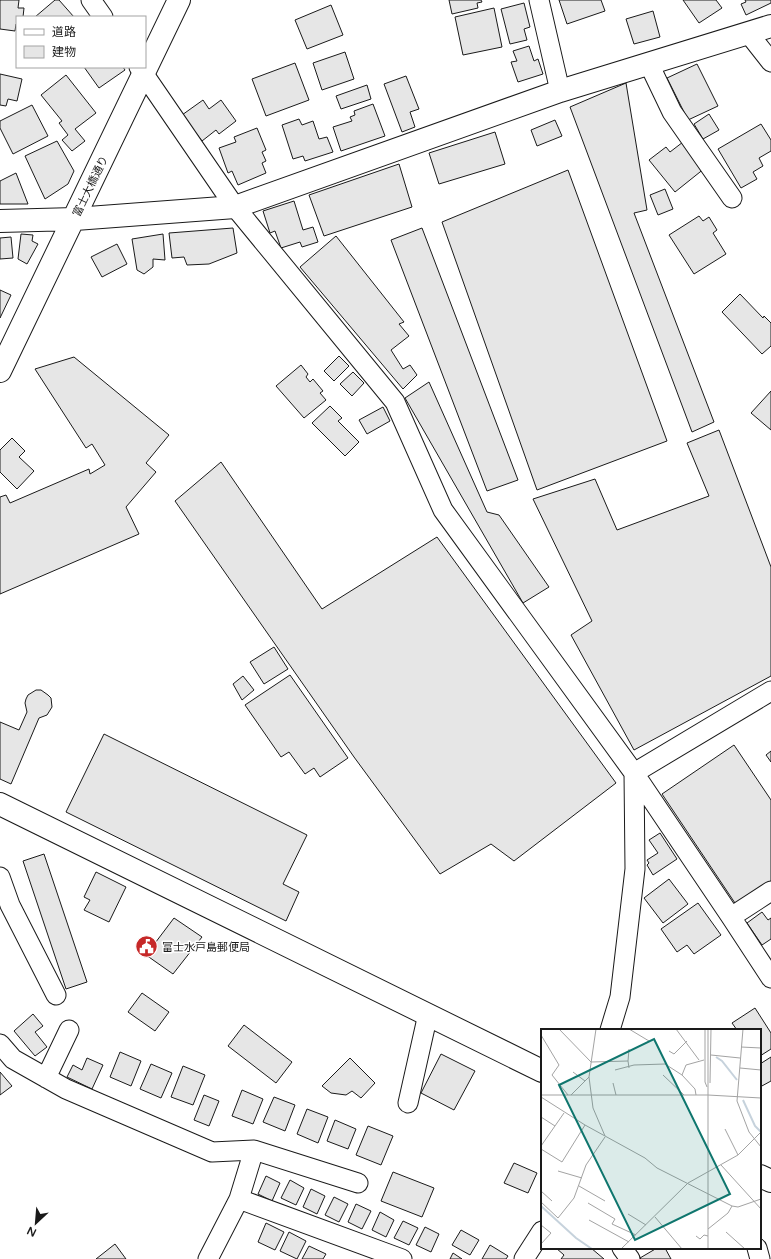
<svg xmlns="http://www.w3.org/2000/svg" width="771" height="1259" viewBox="0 0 771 1259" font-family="'Varela Round','Noto Sans JP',sans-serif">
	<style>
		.building { fill: #e6e6e6; stroke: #1a1a1a }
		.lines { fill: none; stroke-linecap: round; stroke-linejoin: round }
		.street-casing { stroke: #1a1a1a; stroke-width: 21 }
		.secondary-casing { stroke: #1a1a1a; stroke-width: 24 }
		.street { stroke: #fff; stroke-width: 19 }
		.secondary { stroke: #fff; stroke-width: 22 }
		.labels { text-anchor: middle; stroke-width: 3; stroke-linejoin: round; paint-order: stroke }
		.street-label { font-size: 11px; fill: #1a1a1a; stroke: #fff }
		.poi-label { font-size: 11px; fill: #1a1a1a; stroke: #fff; text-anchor: start }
		.inset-river { fill: none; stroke: #c6d2dc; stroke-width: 2 }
		.inset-road { fill: none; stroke: #a3a3a3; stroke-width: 1 }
		.view { fill: #0f766e; fill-opacity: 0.15; stroke: #0f766e; stroke-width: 2 }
		.inset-edge { fill: none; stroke: #1a1a1a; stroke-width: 2 }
	</style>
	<rect width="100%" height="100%" fill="#fff"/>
	<path class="building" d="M0 0H19L18 8H24L23 17H17V24H16L15 31 0 29Z
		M55 0H59L74 17H35Z
		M449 0H481L482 2 477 3 478 8 452 14Z
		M559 0H601L605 11 567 24Z
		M683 0H716L722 8 699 23Z
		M745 0H771V3L746 15 741 4 746 2Z
		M524 3 530 27 524 29 527 40 510 44 501 9Z
		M331 5 343 35 307 49 295 20Z
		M494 8 502 47 463 55 455 17Z
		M653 11 660 37 634 44 626 19Z
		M529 46 534 61 538 59 543 74 518 82 511 62 517 61 513 51Z
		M345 52 354 79 322 90 313 63Z
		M295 63 309 100 266 116 252 79Z
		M697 64 718 106 688 120 667 78Z
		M84 67H123L125 70 99 88Z
		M0 74 22 79 17 101 8 99 6 106 0 105Z
		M66 75 96 113 75 129 85 141 72 151 62 140 68 135 59 123 62 121 41 95Z
		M406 76 419 109 410 112 415 127 402 132 384 84Z
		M626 83 647 210 634 213 714 422 692 432 570 107Z
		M367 85 371 99 341 109 336 96Z
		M203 100 209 109 221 100 236 121 219 134 216 130 202 141 182 115Z
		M373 104 385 136 341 151 333 127 352 121 350 117 355 115 354 111Z
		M32 105 48 136 13 154 0 128V121Z
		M709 114 719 130 703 139 694 124Z
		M299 119 302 125 313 121 319 139 327 137 333 152 305 161 303 156 293 159 282 125Z
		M555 120 562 136 537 146 531 130Z
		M761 124 771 140V151L759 158 763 166 753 172 757 179 741 188 718 149Z
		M257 128 266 150 262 152 266 161 262 163 266 173 238 185 232 171 228 173 219 148 236 142 234 137Z
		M495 132 505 164 439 184 429 153Z
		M57 141 74 171 68 184 45 199 25 156Z
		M683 142 705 168 675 192 649 160 666 147 670 152Z
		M399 164 412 207 324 236 309 195Z
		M568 170 667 441 537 490 442 222Z
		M16 173 28 204H0V181Z
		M665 189 673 209 658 215 650 195Z
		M294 201 303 230 313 227 318 242 302 247 300 242 281 248 275 231 270 233 263 211Z
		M699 216 703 221 709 217 717 230 713 233 726 254 694 274 669 235Z
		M233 228 237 253 209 264 187 265 184 257 172 258 169 233Z
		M422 228 518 480 487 491 391 240Z
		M21 234 33 235 32 241 38 244 27 264 18 259Z
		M163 234 165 260 153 259V267L144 274 137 270 132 239Z
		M336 236 404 322 399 324 409 336 391 350 403 369 410 365 417 375 403 389 300 267Z
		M11 237 13 258 0 259V238Z
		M117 244 127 264 102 277 91 257Z
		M0 290 11 295 0 318Z
		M740 294 763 318 764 316 771 323V346L762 354 722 312Z
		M339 356 349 366 334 381 324 371Z
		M74 357 169 435 146 463 156 472 126 507 139 534 0 594V497L6 495 10 503 89 469 90 474 105 465 92 444 86 448 35 369Z
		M301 365 308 374 306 377 310 382 313 379 323 391 320 393 326 400 304 418 276 386Z
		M353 372 364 383 352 396 340 384Z
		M429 382 487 512 499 515 549 587 523 603 405 398Z
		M771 391V430L751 413Z
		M330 406 342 418 338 421 359 442 345 456 312 423Z
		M383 407 390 421 367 434 359 420Z
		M719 430 771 567V676L634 750 571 635 592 621 533 499 595 479 617 530 709 496 687 443Z
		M12 438 25 451 19 457 34 471 17 489 0 472V450Z
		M221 462 322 609 437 537 616 783 514 861 491 844 440 874 354 757 175 501Z
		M274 647 288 669 264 684 250 662Z
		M290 675 348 758 320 777 314 768 305 774 289 752 281 757 245 705Z
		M243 676 254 690 242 700 233 684Z
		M36 690H41L48 695 51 698 52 707 47 715 39 718 11 784 0 779V722L19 730 27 712 25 703 26 699 28 695Z
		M104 734 307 835 283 884 299 892 286 921 66 812Z
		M734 745 771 800V883L737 906 662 794Z
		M771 751V762L766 755Z
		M660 833 677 859 653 875 647 865 649 863 647 860 658 853 649 840Z
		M44 854 87 982 66 989 23 861Z
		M96 872 126 887 109 922 84 910 90 900 84 897Z
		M669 879 688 904 663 923 644 898Z
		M698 903 721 935 694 954 687 945 677 952 661 929Z
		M762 912 768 920 771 918V939L762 945 747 923Z
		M174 918 202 937 173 974 146 955Z
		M142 993 169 1012 155 1031 128 1012Z
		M755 1008 771 1033V1049L760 1056V1030H737L732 1023Z
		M33 1014 43 1026 35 1032 47 1047 35 1056 14 1031Z
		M244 1025 292 1062 276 1083 228 1046Z
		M120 1052 141 1061 131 1086 110 1077Z
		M441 1054 475 1071 454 1110 421 1093Z
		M771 1057V1081L760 1087V1064Z
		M87 1058 103 1065 92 1089 67 1077 73 1065 82 1070Z
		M350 1058 375 1083 361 1098 352 1091 346 1095 331 1093 322 1086Z
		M151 1064 172 1073 161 1098 140 1089Z
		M183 1066 205 1075 193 1105 171 1097Z
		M0 1072 12 1086 0 1095Z
		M242 1090 263 1099 253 1124 232 1116Z
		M204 1095 219 1101 209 1126 194 1120Z
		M274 1097 295 1105 285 1131 263 1122Z
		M307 1109 328 1117 318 1143 297 1134Z
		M335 1120 356 1129 348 1149 327 1141Z
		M368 1126 393 1136 381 1165 356 1155Z
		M514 1163 537 1173 528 1193 504 1183Z
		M393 1172 434 1188 422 1217 381 1201Z
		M266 1176 280 1183 272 1201 258 1194Z
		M290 1180 304 1188 296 1205 281 1198Z
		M311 1189 325 1196 317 1214 303 1207Z
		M334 1197 348 1204 339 1222 325 1215Z
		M356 1204 371 1211 362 1229 348 1222Z
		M380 1212 394 1220 386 1237 372 1230Z
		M403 1221 418 1228 409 1245 394 1238Z
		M266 1223 284 1232 275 1250 258 1242Z
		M425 1227 439 1234 431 1252 416 1245Z
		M461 1230 479 1240 470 1255 452 1245Z
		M289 1232 306 1241 297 1259 280 1251Z
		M115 1244 126 1259H96Z
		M490 1245 508 1256 506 1259H482Z
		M309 1246 326 1254 323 1259H302Z
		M556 1248H591L604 1259H561L564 1255Z
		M657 1248H665L671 1259H641L640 1258Z
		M453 1253 462 1259H450Z"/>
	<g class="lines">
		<defs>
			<path id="street" d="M91 0 103 17
				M539 0 560 91
				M749 34 771 62
				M649 64 672 112 732 198
				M139 67 235 207 395 402 443 510 634 773 731 917 771 978
				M634 773 771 691
				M0 877 10 905 56 995
				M731 917 771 891
				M610 1030 620 997 635 869 634 773
				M0 1044 13 1059 66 1089 212 1152 254 1150 358 1183
				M46 1078 69 1030
				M408 1103 428 1014
				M254 1150 239 1199 402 1259
				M622 1248 630 1259
				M757 1248 760 1259
				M208 1259 239 1199
				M524 1259 542 1231"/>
			<path id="secondary" d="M0 221 75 219 235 207 560 91 771 26
				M0 371 179 0
				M0 804 542 1071
				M760 1176 771 1181"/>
		</defs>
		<use href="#street" class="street-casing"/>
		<use href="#secondary" class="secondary-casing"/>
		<use href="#street" class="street"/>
		<use href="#secondary" class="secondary"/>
	</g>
	<defs>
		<symbol id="civic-disc" viewBox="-11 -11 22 22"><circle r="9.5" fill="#c62828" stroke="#fff"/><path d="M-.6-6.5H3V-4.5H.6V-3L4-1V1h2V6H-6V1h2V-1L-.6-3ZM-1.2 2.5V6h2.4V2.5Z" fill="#fff"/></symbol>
	</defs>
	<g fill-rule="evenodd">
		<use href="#civic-disc" x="134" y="934" width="25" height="25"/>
	</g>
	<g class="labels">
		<g class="street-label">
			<text transform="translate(90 186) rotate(-64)" y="4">富士大橋通り</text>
		</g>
		<g class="poi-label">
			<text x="162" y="951">富士水戸島郵便局</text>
		</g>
	</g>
	<g transform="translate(541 1029)">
		<rect width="220" height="220" fill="#fff"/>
		<path class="inset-river" d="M175 28 181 32 196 51M202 71 214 97 220 103M0 177 35 209 51 220"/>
		<path class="inset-road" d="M18 0 50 33 87 32 88 39M55 0 48 48 52 79 64 107M88 0 108 12M135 0 158 31M164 0V53L166 58M167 0V220M202 0 196 72 208 103 220 118M0 6 18 36 11 46 27 66M200 18 220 19M128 22 133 25 146 12M170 26 199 29M87 32 88 20M199 39 220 41M74 41 93 36 124 35 141 46 154 60 155 66M32 43 44 52M122 46 143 66M141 46 145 36 163 31M72 54 75 66M169 54 170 0M0 66H167L220 69M30 66 48 48M0 68 44 96 104 129 116 139 191 177 197 178 220 170M0 88 14 97M184 100 197 126M0 117 23 84M0 120 21 133 44 96M180 136 220 180M17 142 41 149M38 157 64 172M0 162 11 172M0 173 17 189 33 169 45 136 64 108M47 174 74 190 71 195 95 206M87 185 105 196M114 188 141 220M48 191 88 213M0 196 10 204 0 215M167 200 187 184 191 177M185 203 204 220M155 207 159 210 163 206 167 207M80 220 147 154 197 126 220 103"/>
		<path class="view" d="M113 10 189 165 94 211 18 56Z"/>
		<rect width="220" height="220" class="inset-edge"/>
	</g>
	<rect x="16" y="16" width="130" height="52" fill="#ffffff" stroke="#a3a3a3"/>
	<rect x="24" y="29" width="20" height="6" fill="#ffffff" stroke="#a3a3a3"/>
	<text x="52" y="36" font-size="12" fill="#1a1a1a">道路</text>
	<rect x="24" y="46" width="20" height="12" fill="#e6e6e6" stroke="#a3a3a3"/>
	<text x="52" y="56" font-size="12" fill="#1a1a1a">建物</text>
	<g transform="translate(36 1223) rotate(206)" stroke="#ffffff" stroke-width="3" paint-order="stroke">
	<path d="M0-3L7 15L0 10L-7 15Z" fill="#1a1a1a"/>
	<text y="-6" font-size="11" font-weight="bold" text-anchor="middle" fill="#1a1a1a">N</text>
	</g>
</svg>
